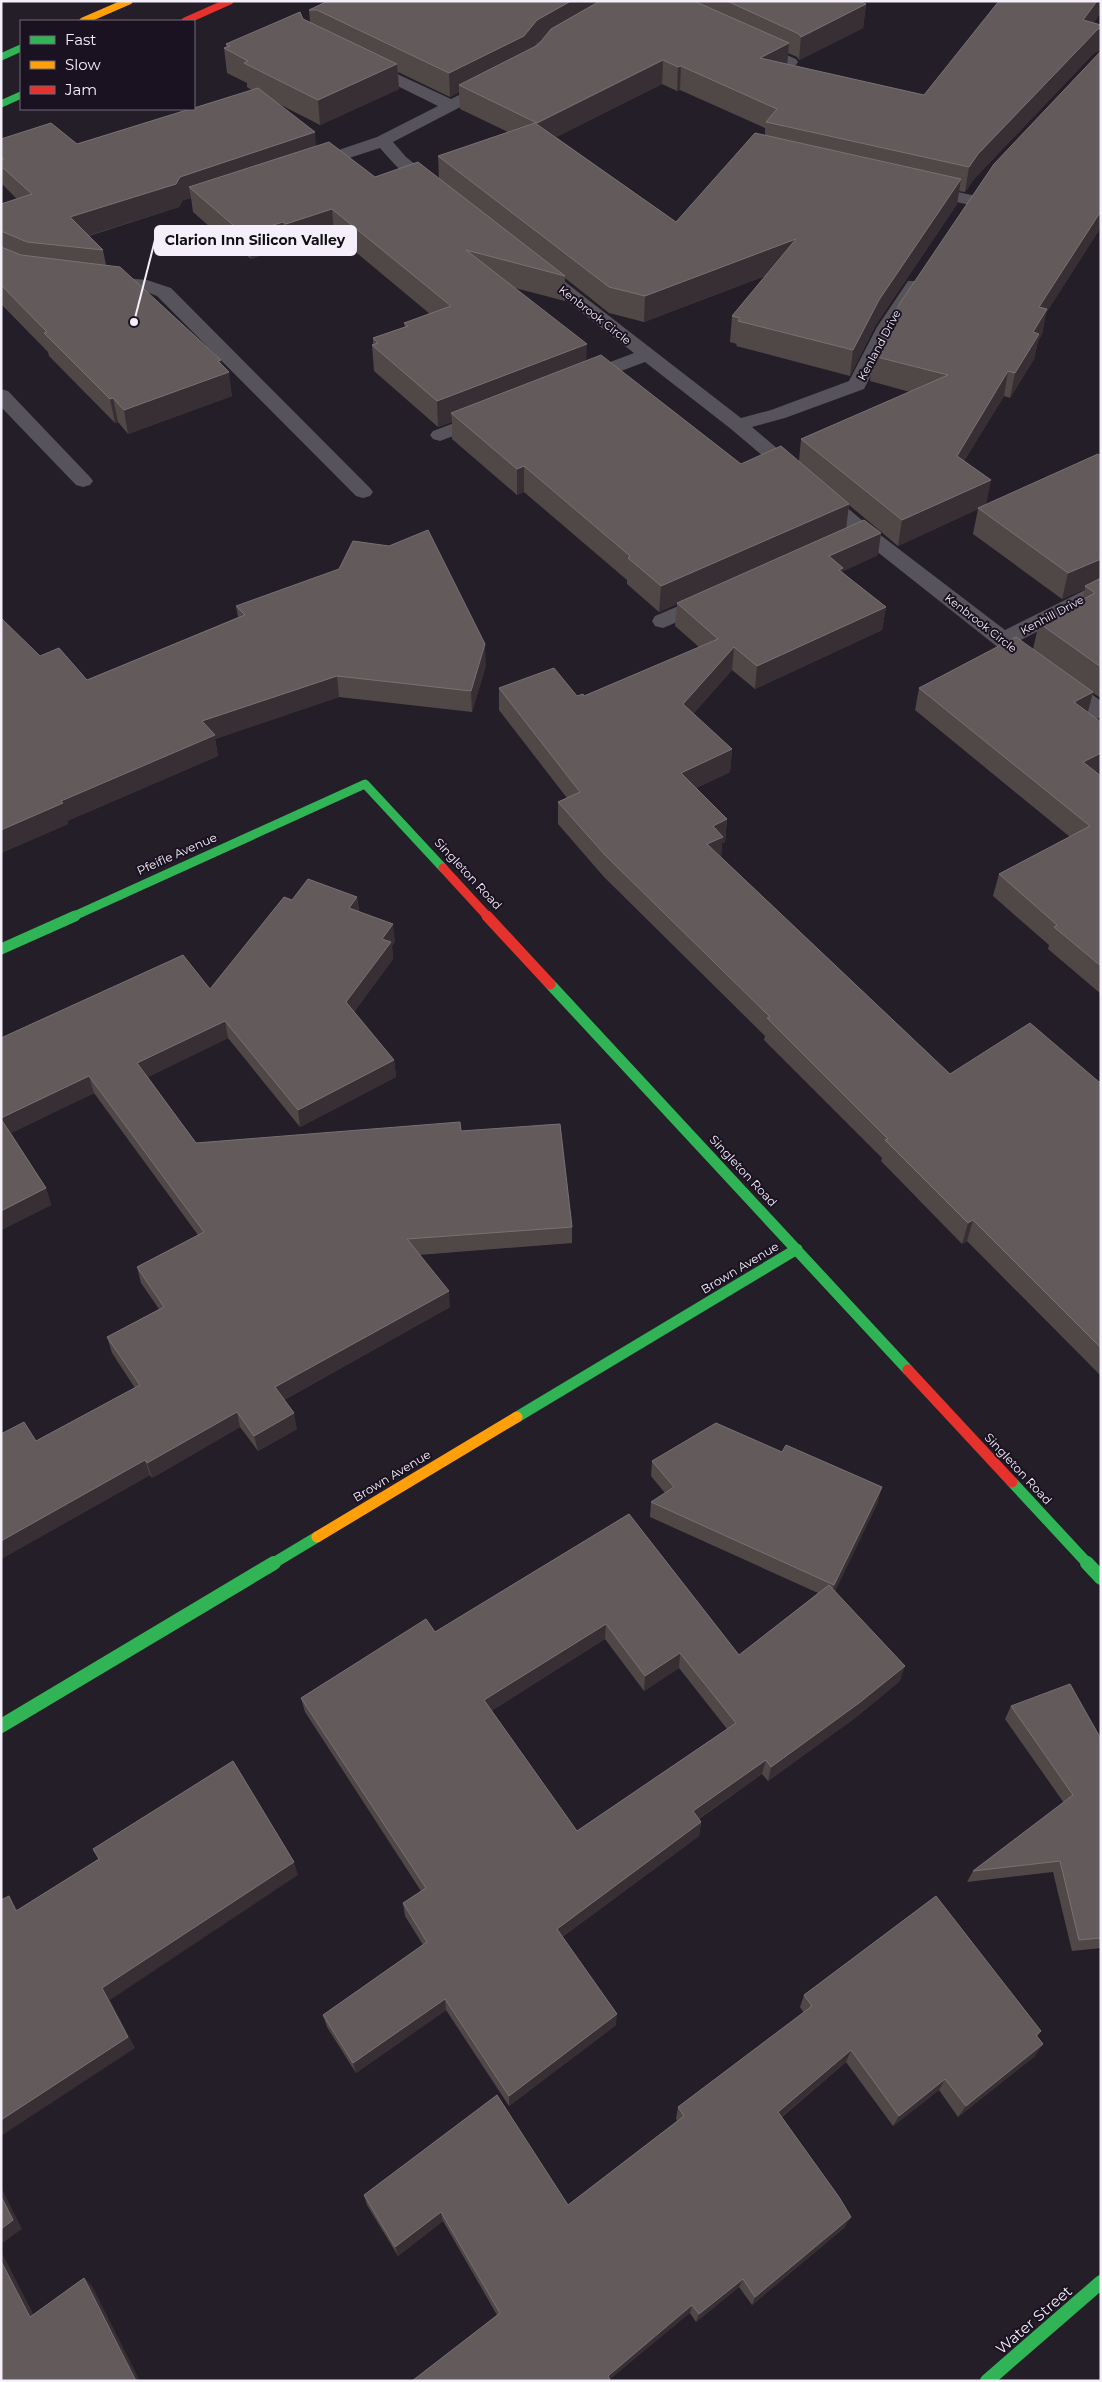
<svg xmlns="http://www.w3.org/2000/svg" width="1102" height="2382" viewBox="0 0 1102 2382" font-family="Montserrat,sans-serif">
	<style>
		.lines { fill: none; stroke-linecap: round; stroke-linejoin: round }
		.lane { fill: #57535a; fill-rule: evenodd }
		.fast-far3 { stroke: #30b455; stroke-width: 7 }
		.fast-far2 { stroke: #30b455; stroke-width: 9 }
		.fast-far1 { stroke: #30b455; stroke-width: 11 }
		.fast { stroke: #30b455; stroke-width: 14 }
		.slow-far1 { stroke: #ff9f0a; stroke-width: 7 }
		.slow { stroke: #ff9f0a; stroke-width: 11 }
		.jam-far2 { stroke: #e5322d; stroke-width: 7 }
		.jam-far1 { stroke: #e5322d; stroke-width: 9 }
		.jam { stroke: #e5322d; stroke-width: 11 }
		.wall { fill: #504847; fill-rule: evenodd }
		.shaded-wall { fill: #372f33 }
		.building { fill: #625a5b; stroke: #797174; fill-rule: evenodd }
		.labels { text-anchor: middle; stroke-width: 4; stroke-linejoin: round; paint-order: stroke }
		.far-street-label { font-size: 11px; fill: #f4effa; stroke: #1a1221 }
		.street-label { font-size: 12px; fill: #f4effa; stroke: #1a1221 }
		.near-street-label { font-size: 15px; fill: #f4effa; stroke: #1a1221 }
		.leader { fill: none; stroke: #f4effa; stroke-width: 2 }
		.callout-dot { fill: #f4effa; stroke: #1a1221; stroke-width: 2 }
		.callout { fill: #f4effa; stroke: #f4effa; stroke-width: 2 }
		.callout-label { font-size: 14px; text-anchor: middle; font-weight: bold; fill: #111 }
	</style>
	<rect width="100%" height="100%" fill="#231e28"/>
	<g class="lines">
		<path class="lane" d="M753 40 796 59 798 62 796 65H784L747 48 745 45 747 42Z
			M365 59 451 99 487 81H499L501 84 499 87 393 142 406 157 441 185 444 189 441 193C423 197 391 161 380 148L309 171 303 170 300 166 303 162 377 137 438 106 359 67 357 64 359 61Z
			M922 184 976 196 979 200 976 204 970 205 916 193 913 189 916 185Z
			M536 263 542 264 741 418 771 410 849 381 877 327 908 281H920L923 285 895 327 864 389 785 418 752 427 870 527 1005 630 1101 582V598L1019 641 1101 701V719L1093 717 995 645 856 535 731 429 645 362 587 384 580 386 573 384 570 380 573 376 634 353 530 272 527 268 530 264Z
			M102 276 147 280 171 288 370 488 373 492 370 496 363 498 356 496 157 296 144 291 96 285 93 281 96 277Z
			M1 389 8 391 90 477 93 481 90 485 83 487 76 485 1 407Z
			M486 411 493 413 496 417 493 421 440 441 433 439 430 435 433 431Z
			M709 593 717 595 720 600 717 605 663 628 655 626 652 621 655 616Z"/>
		<path class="fast-far3" d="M1 57 21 48
			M1 104 21 95"/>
		<path class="fast-far2" d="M72 917 365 784 443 868"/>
		<path class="fast-far1" d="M1 949 75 916
			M550 984 908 1370
			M517 1417 797 1249
			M1012 1482 1088 1564
			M272 1564 317 1537"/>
		<path class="fast" d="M1087 1563 1101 1578
			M1 1726 274 1563
			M987 2381 1101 2282"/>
		<path class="slow-far1" d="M83 21 129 1"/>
		<path class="slow" d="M317 1537 517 1417"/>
		<path class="jam-far2" d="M185 21 230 1"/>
		<path class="jam-far1" d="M443 868 488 917"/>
		<path class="jam" d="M487 916 550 984
			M908 1370 1012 1482"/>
	</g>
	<path class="wall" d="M328 1H859L866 4 863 28 799 60 797 57 788 53 787 64 924 95 1094 23V53L974 179 965 192 959 191 957 204 875 326 850 376 736 346 737 344 730 342 732 316 767 275 644 322 609 313 565 278V301L515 288 586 361 741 464 799 461 801 439 910 392 870 381 873 356 1101 51V227L1046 313 1042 334 1038 341 1034 359 1010 398 1004 396 964 461 986 505 1101 456V698L1093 693 1088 712 1101 722V772L1098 774 1101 776V994L1048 949 1049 945 993 896 999 874 1070 837 915 710 919 688 1033 649 1039 623 1082 600 1085 589 1062 599 973 534 978 509 898 546 849 505 846 528 878 555 843 571V573L886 607 882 630 755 689 732 670 693 714 732 749 730 772 696 788 727 819 725 842 722 843 721 857 950 1074 1099 1082 1101 1081V1376L967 1241 962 1244 881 1161 882 1158 764 1040 765 1036 604 877 558 824V802L567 798 499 710V688L577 696H584L699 647 675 626 677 604 659 612 627 584V580L524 492 517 495 452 439V422L438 427 374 371 372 345 373 344V338L405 327 404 323 430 314 334 234 289 250 285 247 251 259 246 255 243 256 193 212 191 198 183 200 179 207 89 236 103 250 106 265 222 365 232 396 128 434 118 422 115 423 49 356 48 352 1 304V204L17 199 2 184 1 139 77 144 252 90 247 87V83L227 73 224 48H226V44L303 19 310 22 309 10ZM398 72 450 97 459 92 460 109 508 132 438 156 439 179 375 177 316 146 277 103 320 125 399 89ZM662 84 677 91 680 90 765 128V135L676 222 556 137Z
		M236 606 486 665 472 712 339 697 215 739 218 756 67 821 68 824 1 853 40 656 87 680 238 617Z
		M357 897 359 911 395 941 392 946 393 959 354 1012 394 1060 396 1077 300 1127 228 1038 148 1077 196 1143 461 1131 572 1227V1243L419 1255 450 1307 284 1400 297 1429 258 1451 240 1427 152 1478 150 1475 1 1559V1434L36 1441 135 1388 112 1353 107 1337 159 1309 141 1283 137 1267 198 1235 94 1093 11 1133 46 1188 51 1205 1 1230V1038L210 989 292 900Z
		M652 1461 878 1502 835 1591 900 1681 855 1718 768 1781 762 1774 699 1819 701 1822 699 1836 562 1937 616 2025 509 2106 446 2010 356 2073 327 2027 323 2015 423 1945 405 1916 403 1903 421 1891 305 1712 301 1698 435 1632 629 1514 739 1655 818 1593 650 1517 651 1502 665 1493 651 1476ZM605 1639 644 1691 679 1668 727 1729 577 1831 491 1711Z
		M1011 1706 1101 1739V1948L1072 1951 1053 1872 967 1882 973 1871 1064 1803 1005 1719Z
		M804 1995 1041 2031 1037 2037 1035 2056 958 2117 939 2090 893 2126 846 2062 782 2117 845 2227 752 2305 739 2287 696 2322 690 2313 497 2315 443 2221 398 2256 367 2205 364 2195 568 2205 677 2121 676 2118 678 2107 804 2013 800 2007Z"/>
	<path class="shaded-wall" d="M571 1H614L537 43 524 60 459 85V92L450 97 449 73 537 20Z
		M1097 1H1101V13L1079 44 1083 20Z
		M866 4 863 28 799 60 801 37Z
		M1101 28V51L1094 53 974 179 965 192 969 167 978 154 1098 29Z
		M789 43 787 67 760 58Z
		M663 60 662 84 537 147V123Z
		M397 64 399 89 320 125 318 100Z
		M681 66 680 90 677 91 678 67Z
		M315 132 317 155 189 187 191 198 183 200 179 207 74 240 70 217 180 177Z
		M961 179 957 204 875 326 850 376 853 350 879 300Z
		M332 209 334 234 289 250 286 224Z
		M1101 211V227L1046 313 1042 334 1038 341 1034 359 1010 398 1015 373 1039 307Z
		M283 222 285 247 251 259 248 233Z
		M243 230 246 255 243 256 240 231Z
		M796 239 793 265 644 322 645 296Z
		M587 344 586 370 451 413 452 422 438 427 437 401Z
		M221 360 223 374 229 372 232 396 128 434 124 410Z
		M1008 371 1004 396 952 481 957 456Z
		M113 398 118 422 115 423 110 399Z
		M524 466V492L517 495V469Z
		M991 480 986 506 978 508V509L898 546 902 520Z
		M849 504 846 529 659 612 661 586Z
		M881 533 878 555 843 571 840 591 829 556Z
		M1101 559V582L1085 586V589L1062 599 1068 573Z
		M886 607 882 630 755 689 757 666Z
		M485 644 486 665 472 712 471 691Z
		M734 647 732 670 681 727 683 704Z
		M337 676 339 697 215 739 218 756 67 821 68 824 1 853V830L61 801 202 721Z
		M1093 692 1087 715 1074 702Z
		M732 749 730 772 679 796 681 773Z
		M1101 753V772L1077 785 1083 762Z
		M727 819 725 842 722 843 721 859 707 844 713 826Z
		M357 897 359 915 349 908Z
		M393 924 395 941 392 946 393 959 348 1020 346 1002 382 939Z
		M225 1021 228 1038 142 1080 137 1063Z
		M394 1060 396 1077 300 1127 298 1110Z
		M89 1076 94 1093 7 1135 1 1118Z
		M46 1188 51 1205 1 1230V1211Z
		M973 1220 967 1241 962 1244 968 1223Z
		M449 1291 450 1307 278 1403 275 1387Z
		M237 1412 240 1427 152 1478 147 1463Z
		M294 1413 297 1429 258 1451 254 1436Z
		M145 1460 150 1475 1 1559V1541Z
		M882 1487 878 1502 831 1599 834 1585Z
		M606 1624 605 1639 484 1715V1700Z
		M680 1653 679 1668 644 1691 645 1676Z
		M905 1666 900 1681 855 1718 768 1781 771 1767Z
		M766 1760 762 1774 691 1824 693 1811Z
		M701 1822 699 1836 556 1941 557 1929Z
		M294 1862 298 1875 110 2000 135 2048 1 2136V2120L102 1988Z
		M9 1896 17 1909 24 1924 16 1911Z
		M445 1999 446 2010 356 2073 353 2063Z
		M617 2014 616 2025 509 2106V2096Z
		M1043 2044 1035 2056 958 2117 966 2106Z
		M851 2050 846 2062 774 2123 778 2112Z
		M945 2079 939 2090 893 2126 899 2116Z
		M1 2187 22 2229 1 2244Z
		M441 2212 443 2221 398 2256 395 2247Z
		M851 2217 845 2227 752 2305 755 2297Z
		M1 2251 39 2325 30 2317 1 2261Z
		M84 2278 92 2286 140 2381H136Z
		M743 2279 739 2287 696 2322 699 2314Z
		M692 2305 690 2313 608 2381V2376Z"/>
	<path class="building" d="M328 1H571L537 20 524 36 449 73 317 10H309Z
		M600 1H694L789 43 760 58 924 95 999 1H1097L1083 20 1101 25V28L1098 29 978 154 969 167 766 122 777 109 681 66 678 67 663 60 537 123 459 85 538 45 551 29Z
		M727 1H859L866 4 801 37 799 34Z
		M300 12 303 19 397 64 318 100 244 63 248 61 224 48 230 46 226 44Z
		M1101 51V211L1039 307 1047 309 1033 332 1039 334 1015 373 1008 371 957 456 991 480 902 520 801 439 948 375 873 356 900 303 994 164Z
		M258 88 315 132 180 177 176 184 70 217 103 250 27 242 1 231V204L32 194 1 166V160L4 159 1 156V139L51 123 77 144 190 109H194V108Z
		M535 123 676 222 755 133 961 179 879 300 853 350 738 321 740 318 732 316 796 239 645 296 609 287 438 156Z
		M329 142 375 177 418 162 565 276 466 250 587 344 437 401 372 345 378 343 373 338 408 326 404 323 451 306 332 209 286 224 283 222 248 233 243 230 240 231 189 187Z
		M1 247 21 255 120 267 221 360 218 361 229 372 124 410 113 398 110 399 44 333 47 332 1 285Z
		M601 355 741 464 781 446 849 504 661 586 628 558 630 556 524 466 517 469 451 413Z
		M1098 454 1101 456V559L1068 573 978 508Z
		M864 520 881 533 829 556 843 568 839 570 886 607 757 666 734 647 683 704 732 749 681 773 727 819 713 826 723 837 707 844 950 1074 1030 1023 1099 1082 1101 1081V1348L973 1220 968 1223 885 1140 888 1139 767 1018 770 1017 605 855 558 802 580 792 499 688 554 668 577 696 583 694 584 696 718 639 677 603Z
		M428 530 485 644 471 691 337 676 202 721 215 735 61 801 63 803 1 830V618L40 656 59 648 87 680 245 615 236 606 339 569 353 541 389 546Z
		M1101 578V667L1039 623 1095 593 1085 586Z
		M1016 637 1093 692 1074 702 1101 722V753L1083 762 1101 776V966L1054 927 1057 925 999 874 1090 826 919 688Z
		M308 879 357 897 349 908 393 924 382 939 391 942 346 1002 394 1060 298 1110 225 1021 137 1063 196 1143 460 1122 461 1131 560 1124 572 1227 407 1239 449 1291 275 1387 294 1413 254 1436 237 1412 147 1463 145 1460 1 1541V1434L24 1422 36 1441 140 1385 107 1337 164 1307 137 1267 204 1232 89 1076 1 1118V1038L183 955 210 989 284 897 292 900Z
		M1 1119 46 1188 1 1211Z
		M716 1423 782 1452 786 1445 882 1487 834 1585 651 1502 674 1487 652 1461Z
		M629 1514 739 1655 829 1585 905 1666 859 1703 771 1767 766 1760 693 1811 701 1822 557 1929 617 2014 509 2096 445 1999 353 2063 323 2015 427 1942 403 1903 426 1888 301 1698 426 1619 435 1632ZM606 1624 645 1676 680 1653 736 1723 577 1831 484 1700Z
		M1070 1684 1101 1739V1938L1079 1940 1060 1861 973 1871 1073 1795 1011 1706Z
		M233 1761 294 1862 102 1988 128 2037 1 2120V1900L9 1896 16 1911 99 1859 93 1849Z
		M936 1896 1041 2031 1036 2035 1043 2044 966 2106 945 2079 899 2116 851 2050 778 2112 839 2197 851 2217 755 2297 743 2279 699 2314 692 2305 608 2376 610 2380 609 2381H412L500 2313 441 2212 395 2247 364 2195 497 2095 568 2205 684 2116 678 2107 812 2006 804 1995Z
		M1 2196 13 2220 1 2229Z
		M1 2261 30 2317 84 2278 136 2381H1Z"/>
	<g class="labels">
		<g class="far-street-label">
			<text transform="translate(595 315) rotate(38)" y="4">Kenbrook Circle</text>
			<text transform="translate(879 345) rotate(-62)" y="4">Kenland Drive</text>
			<text transform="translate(1052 615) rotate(-28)" y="4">Kenhill Drive</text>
			<text transform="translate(981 623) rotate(38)" y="4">Kenbrook Circle</text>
		</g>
		<g class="street-label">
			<text transform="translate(177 854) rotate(-24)" y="4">Pfeifle Avenue</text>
			<text transform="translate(468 874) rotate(47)" y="4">Singleton Road</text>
			<text transform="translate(743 1171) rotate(47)" y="4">Singleton Road</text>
			<text transform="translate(740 1268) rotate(-31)" y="4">Brown Avenue</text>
			<text transform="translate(1018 1469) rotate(47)" y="4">Singleton Road</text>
			<text transform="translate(392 1476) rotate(-31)" y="4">Brown Avenue</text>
		</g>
		<g class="near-street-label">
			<text transform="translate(1034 2320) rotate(-41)" y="5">Water Street</text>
		</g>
	</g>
	<path class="leader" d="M134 322L155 240"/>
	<circle class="callout-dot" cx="134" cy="322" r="5"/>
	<rect class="callout" x="155" y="226" width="201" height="29" rx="5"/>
	<g class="callout-label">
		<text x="255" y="245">Clarion Inn Silicon Valley</text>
	</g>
	<rect width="1102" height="2382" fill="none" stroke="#f4effa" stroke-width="5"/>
	<rect x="20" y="20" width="175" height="90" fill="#1a1221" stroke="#716a78"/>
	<rect x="30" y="36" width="25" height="8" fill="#30b455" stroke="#716a78"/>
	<text x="65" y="45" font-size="15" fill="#f4effa">Fast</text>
	<rect x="30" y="61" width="25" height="8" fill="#ff9f0a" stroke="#716a78"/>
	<text x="65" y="70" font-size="15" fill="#f4effa">Slow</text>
	<rect x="30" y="86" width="25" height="8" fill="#e5322d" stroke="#716a78"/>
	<text x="65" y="95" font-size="15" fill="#f4effa">Jam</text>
</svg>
